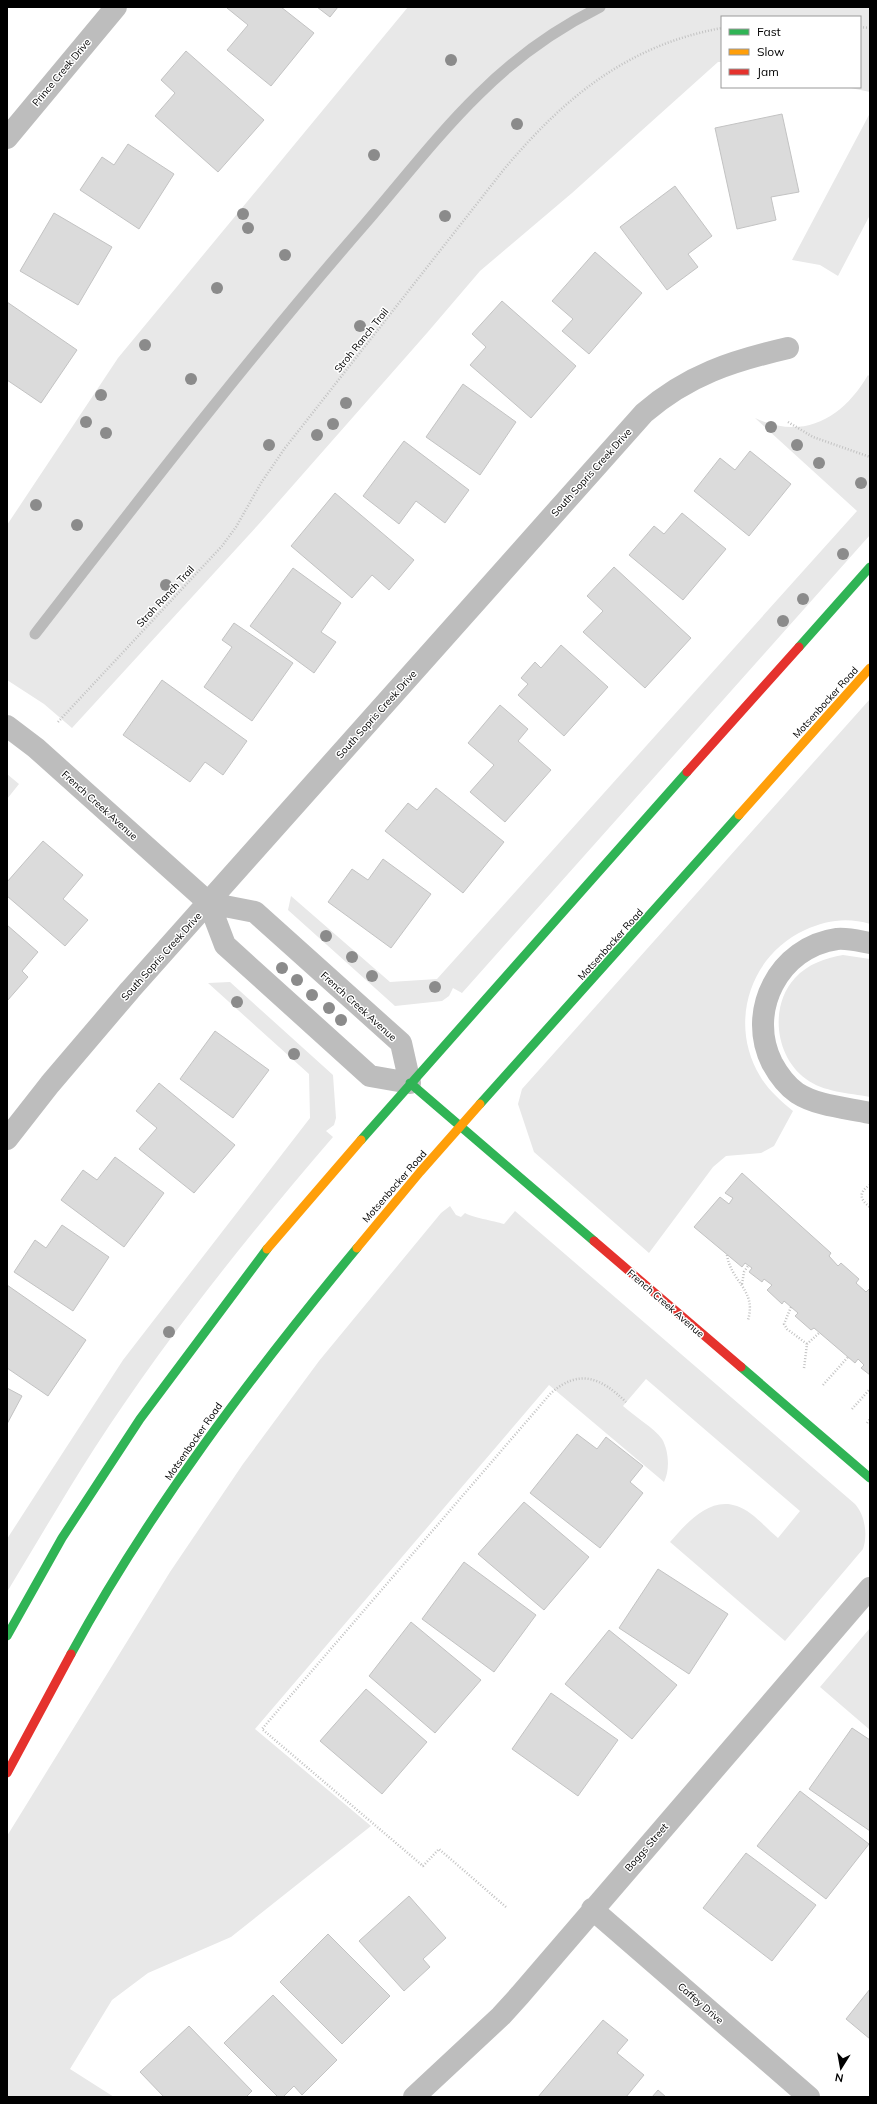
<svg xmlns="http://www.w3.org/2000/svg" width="877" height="2104" viewBox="0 0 877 2104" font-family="Mulish,sans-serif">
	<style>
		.green { fill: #e8e8e8 }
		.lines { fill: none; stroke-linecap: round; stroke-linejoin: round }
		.stream { stroke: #bababa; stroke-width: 11 }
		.building { fill: #dbdbdb; stroke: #c3c3c3 }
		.path { stroke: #c2c2c2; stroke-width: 2.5; stroke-dasharray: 1 2; stroke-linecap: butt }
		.street { stroke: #bdbdbd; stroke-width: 22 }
		.fast { stroke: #30b455; stroke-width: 9 }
		.slow { stroke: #ff9f0a; stroke-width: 9 }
		.jam { stroke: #e5322d; stroke-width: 9 }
		.tree { fill: #8b8b8b }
		.labels { text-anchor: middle; stroke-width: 3; stroke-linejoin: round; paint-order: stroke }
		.street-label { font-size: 10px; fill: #000; stroke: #fff }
	</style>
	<rect width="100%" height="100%" fill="#fff"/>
	<path class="green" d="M408 7H870V92L846 87H860V17H722V62H718L572 193 480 271 427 333 258 525 72 728 44 704 7 680V525L118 358Z
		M870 113V215L838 276 820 265 792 260Z
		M868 375 870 377V535L462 993 453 988 449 996 442 1001 395 1006 288 910 291 896 390 982 437 979 857 511 755 418C804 441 843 418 868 375Z
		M870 699V924C848 917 826 920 805 930 750 955 728 1023 760 1076 768 1090 781 1101 793 1111L774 1146 761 1153 726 1156 713 1167 649 1253 534 1152 518 1104 522 1089Z
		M7 774 19 784 7 799Z
		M843 955 870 959V1097C849 1093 823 1092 806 1079 775 1057 769 1006 795 978 808 964 825 958 843 955Z
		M230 982 333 1075 336 1118 334 1125 326 1131 333 1137C248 1236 165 1339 94 1449 64 1496 36 1544 7 1592V1539L36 1494 123 1360 310 1118 309 1074 208 983Z
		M450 1206 456 1215 461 1217 465 1213C471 1217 494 1221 504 1224L515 1211 855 1504C865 1515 868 1535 863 1549L785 1641 670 1542C686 1524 709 1496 737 1506 752 1511 766 1528 778 1538L800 1511 646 1379 623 1406C634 1416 654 1428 662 1439 669 1451 670 1470 664 1482L549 1385 255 1729 371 1826 231 1937 148 1973 112 2000 70 2069 114 2097H7V1836L170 1572 243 1464 319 1361 441 1213Z
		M870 1628V1730L820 1687Z"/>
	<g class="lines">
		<path class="stream" d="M35 634C142 496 249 357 364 225 402 181 438 134 479 94 514 59 556 29 600 7"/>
	</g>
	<path class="building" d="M228 7H281L314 33 271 86 227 50 248 25 227 8Z
		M317 7H338L330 17Z
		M186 51 264 120 218 172 155 116 175 93 161 80Z
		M782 114 799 192 771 197 776 220 737 229 715 128Z
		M128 144 174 174 139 229 80 190 102 157 114 165Z
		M675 186 712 236 688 254 698 267 667 290 620 227Z
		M54 213 112 247 78 305 20 271Z
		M595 252 642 293 589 354 562 331 573 319 552 301Z
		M502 301 576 366 531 418 470 365 486 347 472 334Z
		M7 302 77 350 41 403 7 380Z
		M463 384 516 422 480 475 426 437Z
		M404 441 469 490 445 523 416 501 399 524 363 496Z
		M750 451 791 484 749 536 694 491 720 458 735 470Z
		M335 493 414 560 389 590 372 575 352 598 291 546Z
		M682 513 726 549 683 600 629 555 654 526 664 534Z
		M614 567 691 638 645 688 583 632 603 611 587 596Z
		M293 568 341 603 321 632 336 642 314 673 250 626Z
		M234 623 293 663 252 721 204 687 232 647 222 640Z
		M561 645 608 687 564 736 518 695 528 684 521 678 535 662 541 668Z
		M162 680 247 741 223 775 205 762 190 782 123 735Z
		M500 705 528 729 518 741 551 770 505 822 470 792 494 765 468 743Z
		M436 788 504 842 463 893 385 831 408 803 417 810Z
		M43 841 83 875 63 899 88 920 65 946 7 896V882Z
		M383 859 431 894 391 948 328 902 352 869 368 880Z
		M7 925 38 952 22 971 28 977 7 1001Z
		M215 1031 269 1070 233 1118 180 1079Z
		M159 1083 235 1145 194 1193 139 1149 157 1128 136 1111Z
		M115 1157 164 1193 124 1247 61 1200 83 1170 97 1180Z
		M742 1173 831 1253 829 1256 838 1266 841 1263 859 1279 856 1283 866 1292 870 1288V1375L861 1368 864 1365 858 1359 855 1363 814 1328 811 1330 795 1316 798 1313 784 1301 782 1304 767 1290 772 1285 764 1279 762 1282 749 1272 752 1268 745 1263 742 1267 694 1227 720 1197 729 1204 733 1198 725 1193Z
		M62 1225 109 1257 73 1311 14 1272 35 1240 46 1248Z
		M7 1285 86 1340 48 1396 7 1368Z
		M7 1388 22 1396 7 1424Z
		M577 1434 597 1449 606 1437 643 1466 630 1482 643 1493 600 1548 530 1493Z
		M524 1502 589 1557 544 1610 478 1554Z
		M464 1562 536 1615 494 1672 422 1619Z
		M658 1569 728 1614 689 1674 619 1628Z
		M411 1622 481 1680 435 1733 369 1676Z
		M609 1630 677 1685 632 1739 565 1684Z
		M366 1689 427 1742 382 1794 320 1741Z
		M551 1693 618 1740 578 1796 512 1749Z
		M852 1728 870 1740V1831L809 1789Z
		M800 1791 869 1844 826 1899 757 1846Z
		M746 1853 816 1905 772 1961 703 1908Z
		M409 1896 446 1938 423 1959 430 1967 404 1991 359 1941Z
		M328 1934 390 1996 342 2044 280 1982Z
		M870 1989V2039L846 2019Z
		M273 1995 337 2060 302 2095 294 2086 283 2097H278L224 2043Z
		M603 2020 628 2040 617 2053 644 2075 626 2097H538Z
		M189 2026 252 2091 246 2097H164L140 2072Z
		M658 2090 666 2097H652Z"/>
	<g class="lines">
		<path class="path" d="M860 27 870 28
			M788 422 813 437 870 457
			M58 722 222 546 236 527 261 483 285 448 505 168C565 97 628 45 722 28
			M870 1185C858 1192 860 1200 870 1207
			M727 1255C731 1282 757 1290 748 1320
			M742 1284 744 1272 748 1266
			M791 1307 784 1324 787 1329 807 1344
			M804 1368 807 1344 819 1333
			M823 1385 848 1357
			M852 1409 870 1389
			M867 1423 870 1419
			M506 1907 439 1849 423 1866 262 1729 551 1393C580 1368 601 1378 626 1402"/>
		<path class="street" d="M7 138 116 7
			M7 726 36 748 209 903 225 945 370 1076 410 1083 401 1043 255 912 209 903
			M870 943C859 941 848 938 837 939 779 947 746 1011 772 1063 778 1074 787 1086 797 1093 817 1106 847 1108 870 1113
			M7 1139 50 1084 130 990 644 413C688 375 732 361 788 348
			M592 1909 809 2097
			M414 2097 501 2016 520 1995 870 1588"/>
		<path class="fast" d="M799 647 870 567
			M410 1083 594 1241
			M480 1104 739 815
			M361 1140 687 772
			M741 1367 870 1478
			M7 1636 62 1538 140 1419 267 1249
			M71 1654C150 1509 251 1376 357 1248"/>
		<path class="slow" d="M739 815 870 668
			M357 1248 420 1172 480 1104
			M267 1249 361 1140"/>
		<path class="jam" d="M687 772 799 647
			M594 1241 741 1367
			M7 1773 71 1654"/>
	</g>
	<g class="tree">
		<circle cx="451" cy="60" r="6"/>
		<circle cx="517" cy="124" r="6"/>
		<circle cx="374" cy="155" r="6"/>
		<circle cx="243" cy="214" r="6"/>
		<circle cx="445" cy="216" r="6"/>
		<circle cx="248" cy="228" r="6"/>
		<circle cx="285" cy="255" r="6"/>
		<circle cx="217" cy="288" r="6"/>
		<circle cx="360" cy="326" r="6"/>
		<circle cx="145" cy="345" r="6"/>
		<circle cx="191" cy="379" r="6"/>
		<circle cx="101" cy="395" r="6"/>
		<circle cx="346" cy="403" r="6"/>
		<circle cx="86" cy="422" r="6"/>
		<circle cx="333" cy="424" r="6"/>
		<circle cx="771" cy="427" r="6"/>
		<circle cx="106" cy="433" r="6"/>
		<circle cx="317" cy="435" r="6"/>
		<circle cx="269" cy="445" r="6"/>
		<circle cx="797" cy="445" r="6"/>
		<circle cx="819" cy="463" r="6"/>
		<circle cx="861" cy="483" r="6"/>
		<circle cx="36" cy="505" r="6"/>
		<circle cx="77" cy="525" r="6"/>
		<circle cx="843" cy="554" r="6"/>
		<circle cx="166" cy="585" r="6"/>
		<circle cx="803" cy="599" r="6"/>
		<circle cx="783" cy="621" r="6"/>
		<circle cx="326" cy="936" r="6"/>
		<circle cx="352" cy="957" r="6"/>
		<circle cx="282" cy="968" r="6"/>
		<circle cx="372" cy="976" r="6"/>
		<circle cx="297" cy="980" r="6"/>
		<circle cx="435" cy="987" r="6"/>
		<circle cx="312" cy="995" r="6"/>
		<circle cx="237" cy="1002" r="6"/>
		<circle cx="329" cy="1008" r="6"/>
		<circle cx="341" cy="1020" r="6"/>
		<circle cx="294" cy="1054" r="6"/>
		<circle cx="169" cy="1332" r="6"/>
	</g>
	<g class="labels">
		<g class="street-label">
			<text transform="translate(61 72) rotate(-50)" y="4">Prince Creek Drive</text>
			<text transform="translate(361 340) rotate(-51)" y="4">Stroh Ranch Trail</text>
			<text transform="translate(591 472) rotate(-48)" y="4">South Sopris Creek Drive</text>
			<text transform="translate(165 596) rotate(-47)" y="4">Stroh Ranch Trail</text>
			<text transform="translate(825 702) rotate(-48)" y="4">Motsenbocker Road</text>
			<text transform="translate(376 714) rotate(-48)" y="4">South Sopris Creek Drive</text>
			<text transform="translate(100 805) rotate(42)" y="4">French Creek Avenue</text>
			<text transform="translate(610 944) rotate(-48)" y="4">Motsenbocker Road</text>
			<text transform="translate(161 956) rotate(-48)" y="4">South Sopris Creek Drive</text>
			<text transform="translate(359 1006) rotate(42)" y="4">French Creek Avenue</text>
			<text transform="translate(394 1186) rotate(-49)" y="4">Motsenbocker Road</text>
			<text transform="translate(666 1303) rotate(41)" y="4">French Creek Avenue</text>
			<text transform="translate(193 1441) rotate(-55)" y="4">Motsenbocker Road</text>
			<text transform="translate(646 1847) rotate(-49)" y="4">Boggs Street</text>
			<text transform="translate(701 2003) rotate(41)" y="4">Caffey Drive</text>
		</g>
	</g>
	<rect width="877" height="2104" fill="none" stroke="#000000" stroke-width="16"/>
	<rect x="721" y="16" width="140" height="72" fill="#ffffff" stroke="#999999"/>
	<rect x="729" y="29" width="20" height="6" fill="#30b455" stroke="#999999"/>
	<text x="757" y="36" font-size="12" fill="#000000">Fast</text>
	<rect x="729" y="49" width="20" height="6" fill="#ff9f0a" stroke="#999999"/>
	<text x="757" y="56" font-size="12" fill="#000000">Slow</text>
	<rect x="729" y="69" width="20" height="6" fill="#e5322d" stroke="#999999"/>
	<text x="757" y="76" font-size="12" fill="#000000">Jam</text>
	<g transform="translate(841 2068) rotate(191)" stroke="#ffffff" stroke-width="3" paint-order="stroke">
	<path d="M0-3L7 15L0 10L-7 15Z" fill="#000000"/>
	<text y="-6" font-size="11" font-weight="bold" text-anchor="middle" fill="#000000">N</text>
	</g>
</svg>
